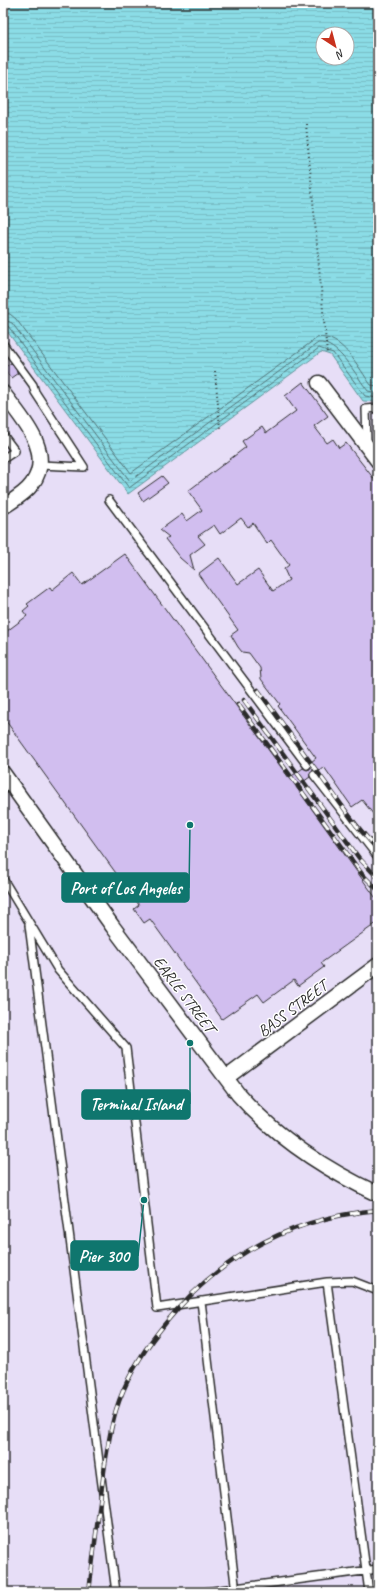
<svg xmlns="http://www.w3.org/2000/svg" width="381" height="1595" viewBox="0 0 381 1595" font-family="Caveat,sans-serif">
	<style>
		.built { fill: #e7def7; fill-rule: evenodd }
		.water { fill: url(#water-rules); stroke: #65959b; fill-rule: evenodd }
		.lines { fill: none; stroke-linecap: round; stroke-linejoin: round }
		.shore { stroke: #517276; stroke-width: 1 }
		.building { fill: #d1beef; stroke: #2b2b2b }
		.service-casing { stroke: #2b2b2b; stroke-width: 10 }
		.minor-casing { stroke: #2b2b2b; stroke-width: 17 }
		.path { stroke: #2b2b2b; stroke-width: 2; stroke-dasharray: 1 3; stroke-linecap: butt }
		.service { stroke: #fff; stroke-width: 7 }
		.minor { stroke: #fff; stroke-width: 14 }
		.rail-casing { stroke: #2b2b2b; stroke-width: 4.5 }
		.rail { stroke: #fff; stroke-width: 3; stroke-dasharray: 9; stroke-linecap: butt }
		.labels { text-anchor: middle; stroke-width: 3; stroke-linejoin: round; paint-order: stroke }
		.street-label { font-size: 16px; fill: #2b2b2b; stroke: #fff }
		.leader { fill: none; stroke: #0f766e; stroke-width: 1.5 }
		.callout-dot { fill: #0f766e; stroke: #fff; stroke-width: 1.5 }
		.callout { fill: #0f766e; stroke: #0f766e; stroke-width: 1.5 }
		.callout-label { font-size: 17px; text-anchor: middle; font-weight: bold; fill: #fff }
	</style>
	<defs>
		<pattern id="water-rules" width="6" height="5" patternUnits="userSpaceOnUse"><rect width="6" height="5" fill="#8bdce6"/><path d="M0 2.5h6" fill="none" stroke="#78bdc5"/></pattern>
	</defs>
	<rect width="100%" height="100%" fill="#f1ecfa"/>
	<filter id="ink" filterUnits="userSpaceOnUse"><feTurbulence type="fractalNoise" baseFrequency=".025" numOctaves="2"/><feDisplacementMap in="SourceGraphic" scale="8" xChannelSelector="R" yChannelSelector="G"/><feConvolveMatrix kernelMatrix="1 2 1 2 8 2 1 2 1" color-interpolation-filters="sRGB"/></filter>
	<g filter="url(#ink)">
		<path class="built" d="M3 3H378V1592H3ZM323 34H347V58H323Z"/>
		<path class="water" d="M3 3H378V402L363 401 330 355 321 352 128 494 3 326ZM323 34H347V58H323Z"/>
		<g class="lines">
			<path class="shore" d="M3 313 10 314 16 319 131 473 317 338C342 333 359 369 371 385L378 386
				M3 319 12 323 130 481 318 343C338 341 357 377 368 391L378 393
				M3 324 8 326 129 488 319 348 333 353 365 396 378 398"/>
		</g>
		<path class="building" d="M11 363 18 373 11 378 3 368Z
			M303 382 328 416 314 426 327 443 333 439 339 448 346 443 378 484V820L362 800 352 807 324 767 318 772 311 771 310 777 296 787 378 901V922L321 963 324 967 298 986 294 980 264 1002 258 994 222 1019 150 919 144 923 134 909 139 905 3 717V634L27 616 23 611 29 606 27 604 50 587 52 590 73 573 82 585 125 554 289 778 303 768 307 770 310 769 311 762 316 758 278 706 280 704 261 679 260 668 249 653 242 652 238 647 231 635 238 630 198 574 219 558 238 584 258 570 273 591 289 580 284 569 289 565 271 540 267 544 253 523 248 527 241 518 220 534 214 525 198 536 205 544 190 555 194 570 180 558 165 539 169 537 160 530 182 514 187 521 202 510 188 491 246 447 242 441 262 427 266 433 296 411 285 396Z
			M162 476 168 483 143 501 138 493Z"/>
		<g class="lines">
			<defs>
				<path id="service" d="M3 344 33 385 35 392 84 467 40 465
					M3 435 15 451 3 459
					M367 442 366 409 378 408
					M109 500 307 765
					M314 775 378 857
					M3 879 58 970 126 1048 157 1308 327 1282 352 1281 378 1291
					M29 925 116 1592
					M327 1282 369 1592
					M201 1301 236 1592
					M205 1592 378 1569"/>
				<path id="minor" d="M319 383 378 461
					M3 393C22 419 55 452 32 484 25 494 12 501 3 507
					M3 773 113 927 238 1094C276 1137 326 1170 378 1194
					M226 1078 378 965"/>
			</defs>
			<use href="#service" class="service-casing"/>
			<use href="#minor" class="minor-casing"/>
			<path class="path" d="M306 124 327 354
				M215 371 220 428"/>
			<use href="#service" class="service"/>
			<use href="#minor" class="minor"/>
			<defs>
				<path id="rail" d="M258 690 356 825 378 850
					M244 700 359 858 378 878
					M238 704 362 874 378 890
					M89 1592C93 1559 97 1526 101 1493 105 1465 108 1436 116 1410 125 1381 141 1354 160 1330 215 1259 288 1218 378 1210"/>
			</defs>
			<use href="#rail" class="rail-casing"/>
			<use href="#rail" class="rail"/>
		</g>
	</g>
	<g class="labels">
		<g class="street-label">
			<text transform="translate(185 994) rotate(53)" y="6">EARLE STREET</text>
			<text transform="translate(292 1008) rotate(-37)" y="6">BASS STREET</text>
		</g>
	</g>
	<path class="leader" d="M190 825L189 888M190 1043L190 1104M144 1200L138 1256"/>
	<g class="callout-dot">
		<circle cx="190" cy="825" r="4"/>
		<circle cx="190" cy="1043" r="4"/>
		<circle cx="144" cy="1200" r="4"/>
	</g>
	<g class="callout">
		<rect x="62" y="873" width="127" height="29" rx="4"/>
		<rect x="82" y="1090" width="108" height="29" rx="4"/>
		<rect x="71" y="1241" width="67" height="29" rx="4"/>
	</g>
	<g class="callout-label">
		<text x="126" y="894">Port of Los Angeles</text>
		<text x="136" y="1110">Terminal Island</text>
		<text x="104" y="1262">Pier 300</text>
	</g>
	<rect width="381" height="1595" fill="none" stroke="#fff" stroke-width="16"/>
	<rect x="8" y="8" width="365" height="1579" fill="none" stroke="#2b2b2b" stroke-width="1.5" filter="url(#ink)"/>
	<g transform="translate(335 46) rotate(144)"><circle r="19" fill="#ffffff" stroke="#aaaaaa"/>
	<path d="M0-3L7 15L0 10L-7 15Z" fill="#c8321e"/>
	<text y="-6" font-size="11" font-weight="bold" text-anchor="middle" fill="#2b2b2b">N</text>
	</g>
</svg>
